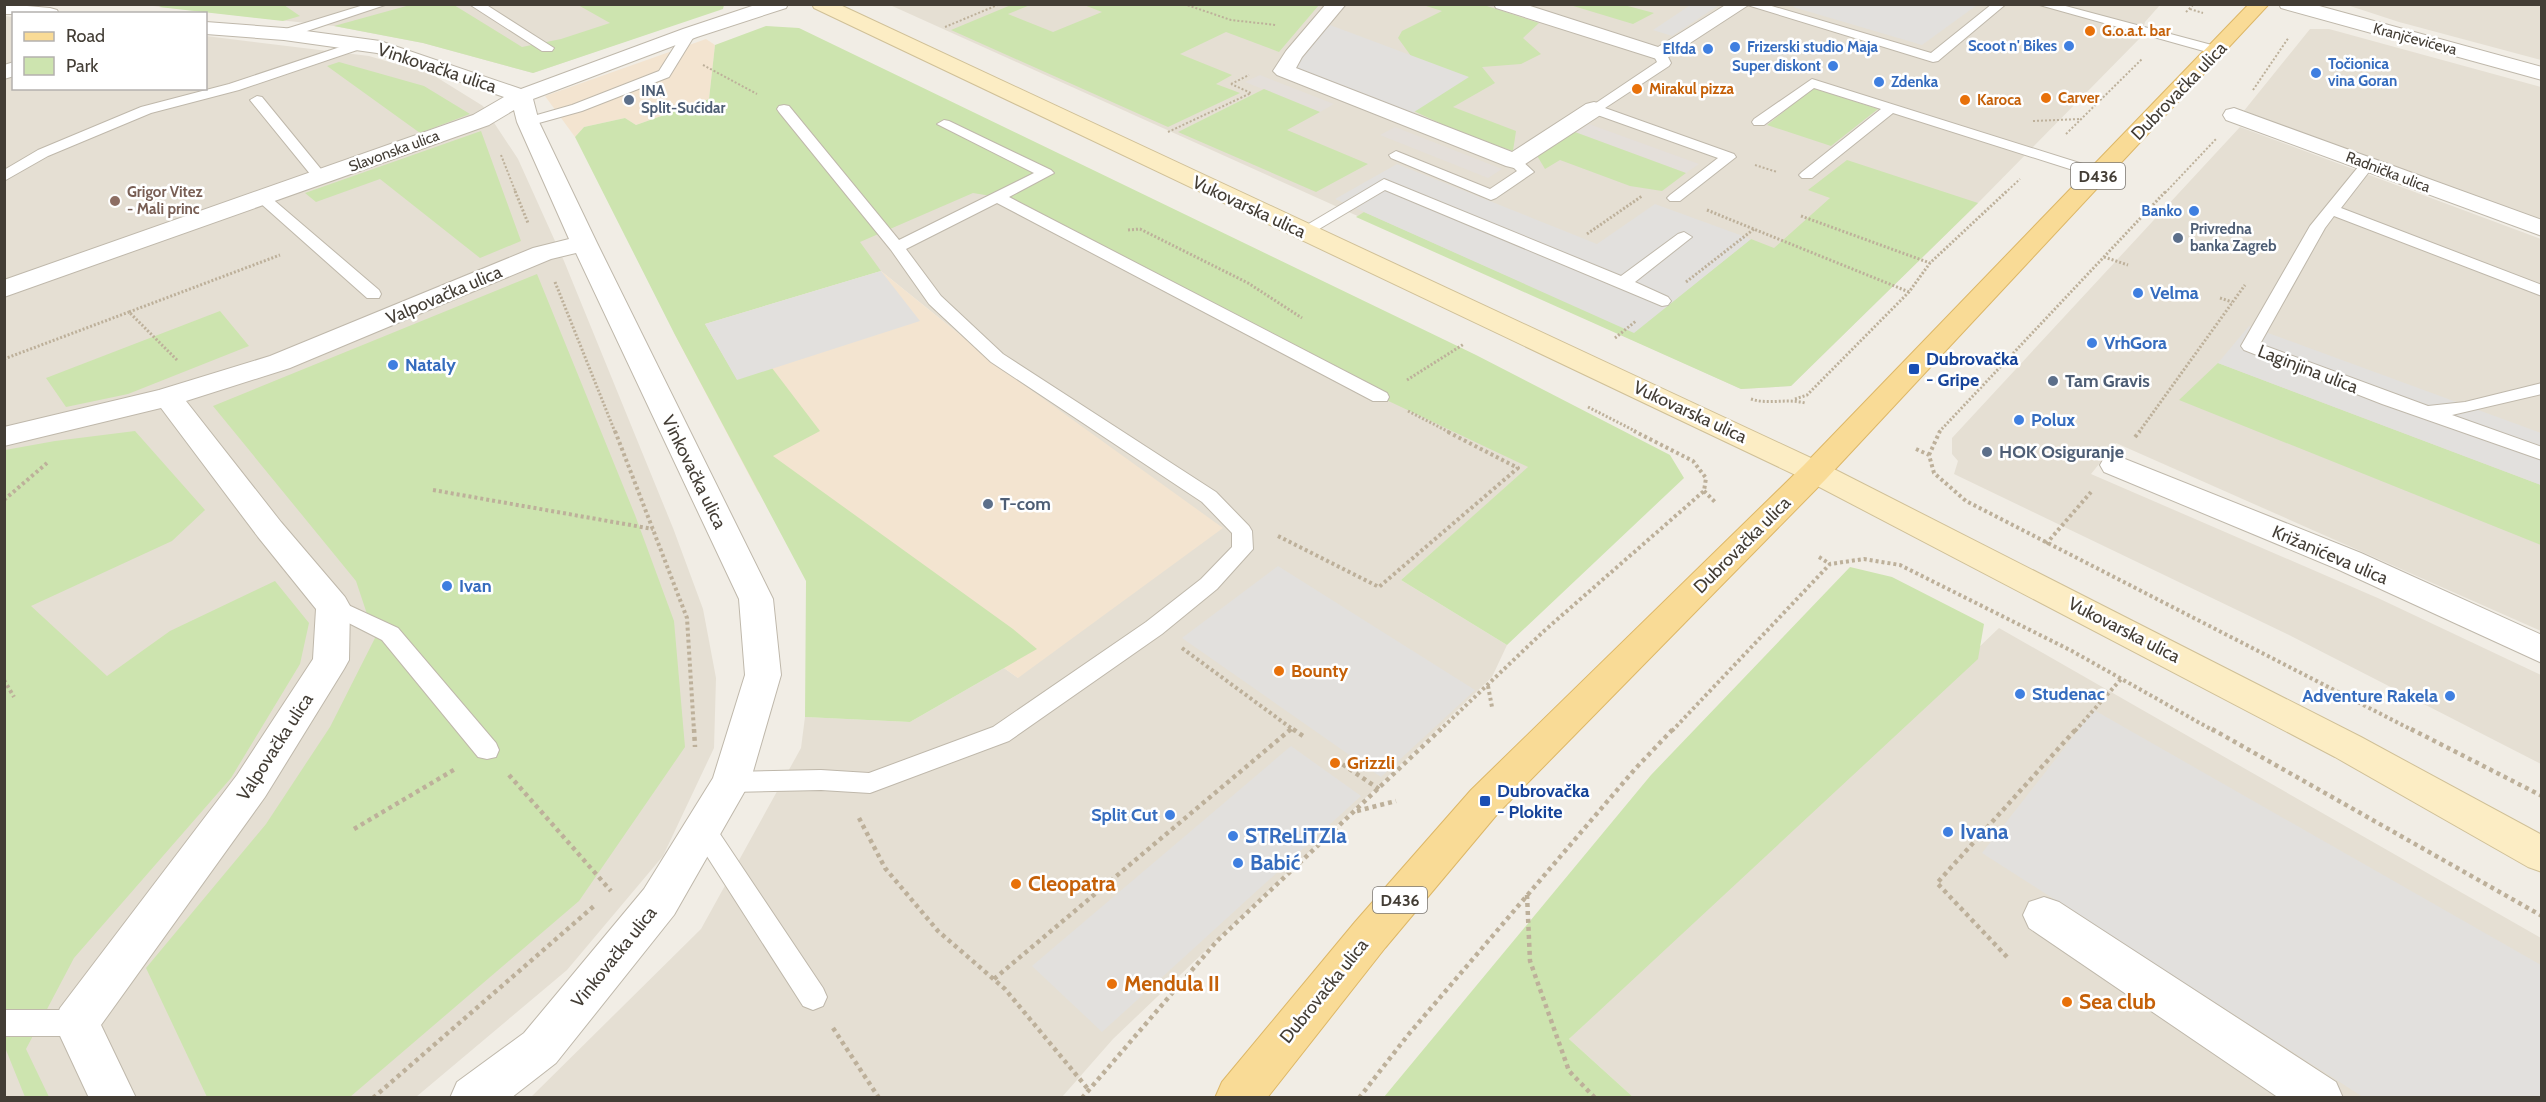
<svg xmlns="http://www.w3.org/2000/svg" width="2546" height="1102" viewBox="0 0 2546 1102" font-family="Cabin,sans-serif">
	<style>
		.residential { fill: #e5dfd3 }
		.commercial { fill: #f3e4d0 }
		.industrial { fill: #e4dfda }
		.green { fill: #cde4af }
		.parking { fill: #e2e0dd }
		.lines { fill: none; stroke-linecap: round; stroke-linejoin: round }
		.lane-casing { stroke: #bfb8ab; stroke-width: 2 }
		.street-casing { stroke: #bfb8ab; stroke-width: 2 }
		.secondary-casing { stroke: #d0c097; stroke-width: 2 }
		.primary-casing { stroke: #ddb767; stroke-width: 2 }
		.path-far3 { stroke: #bdb09a; stroke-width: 2; stroke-dasharray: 2 2; stroke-linecap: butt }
		.path-far2 { stroke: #bdb09a; stroke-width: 3; stroke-dasharray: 2 2; stroke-linecap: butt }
		.path-far1 { stroke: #bdb09a; stroke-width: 4; stroke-dasharray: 3 3; stroke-linecap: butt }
		.path { stroke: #bdb09a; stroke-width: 4.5; stroke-dasharray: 4 4; stroke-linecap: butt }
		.lane { fill: #fff; fill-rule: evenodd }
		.street { fill: #fff; fill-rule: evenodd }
		.secondary { fill: #fcedc4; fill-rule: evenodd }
		.primary { fill: #f9db96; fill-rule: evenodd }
		.food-dot { fill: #e8710a; stroke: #fff; stroke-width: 2 }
		.shop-dot { fill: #3f7fe0; stroke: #fff; stroke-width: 2 }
		.service-dot { fill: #5c6f8a; stroke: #fff; stroke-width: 2 }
		.education-dot { fill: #8d6e63; stroke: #fff; stroke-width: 2 }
		.transit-dot { fill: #1a4fb4; stroke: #fff; stroke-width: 2 }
		.labels { text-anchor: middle; stroke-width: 5; stroke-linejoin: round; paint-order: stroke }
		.far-food-label { font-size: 15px; font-weight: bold; fill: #c56008; stroke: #fff; text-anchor: start }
		.far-street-label { font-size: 15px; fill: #433d35; stroke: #fff }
		.far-shop-label { font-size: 15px; font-weight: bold; fill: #366cbe; stroke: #fff; text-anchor: end }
		.far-service-label { font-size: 15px; font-weight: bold; fill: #4e5e75; stroke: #fff; text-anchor: start }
		.far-education-label { font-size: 15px; font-weight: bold; fill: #785e54; stroke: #fff; text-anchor: start }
		.shield { fill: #fff; stroke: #7b7772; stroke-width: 1.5 }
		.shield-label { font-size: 16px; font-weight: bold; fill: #433d35 }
		.street-label { font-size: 18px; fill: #433d35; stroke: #fff }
		.shop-label { font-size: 18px; font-weight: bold; fill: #366cbe; stroke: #fff; text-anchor: start }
		.transit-label { font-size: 18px; font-weight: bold; fill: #164399; stroke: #fff; text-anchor: start }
		.service-label { font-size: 18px; font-weight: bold; fill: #4e5e75; stroke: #fff; text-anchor: start }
		.food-label { font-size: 18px; font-weight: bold; fill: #c56008; stroke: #fff; text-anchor: start }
		.near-shop-label { font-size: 21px; font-weight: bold; fill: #366cbe; stroke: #fff; text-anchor: start }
		.near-food-label { font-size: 21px; font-weight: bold; fill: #c56008; stroke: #fff; text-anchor: start }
	</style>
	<rect width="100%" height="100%" fill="#f1ede5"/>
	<path class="residential" d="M613 4 659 30 533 73 423 43 334 26 144 5Z
		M890 5H2160L2145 22 2141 37 1978 203 1791 386 1741 389Z
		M2347 5H2541V60L2399 22Z
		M5 16 13 17 14 88H206V36L369 56 433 75 483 106 518 159 564 261 673 528 703 609 716 678 714 748 663 856 567 970 416 1097 5 1098Z
		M2310 29H2329L2541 87V222L2243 112Z
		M844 77 1529 467 1401 580 1507 645 1492 677 1113 1039 1062 1097 530 1098 701 929 801 748 805 717 910 722 1004 668 1018 678 1005 371 881 271 855 256Z
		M2240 127 2541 239V631L2116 443 2091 474 2380 599 2541 675V764L2291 636 1954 474 1958 461 1952 454V438Z
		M1999 628 2541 938V1097H1633L1569 1039Z"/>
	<path class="commercial" d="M706 39 715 45 709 99 636 125 625 118 584 127 575 137 545 96Z
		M881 271 1005 371 1223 528 1018 678 758 492 674 333Z"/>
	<path class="industrial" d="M1260 75 1334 104 1320 112 1245 82Z
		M1589 124 1699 164 1686 173 1575 132Z
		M1395 127 1502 169 1488 178 1380 135Z"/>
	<path class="green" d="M166 4 284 5 300 16 283 21 159 7Z
		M1225 4 1319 5 1279 52 1226 32 1180 54 1232 75 1216 84 1240 93 1168 127 951 30 1011 5H1030L1008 14 1053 32 1102 12 1084 5Z
		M410 5H454L522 47 561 39 610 23 578 5H724L723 9 533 73 423 43 334 26Z
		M1423 5H1484L1539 23 1523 38 1541 54 1521 64 1482 67 1495 83 1453 107 1516 131 1513 151 1465 135 1403 106 1416 63 1398 38 1402 31 1442 11Z
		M1570 5H1624L1654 13 1633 24Z
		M766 26 799 28 1476 355 1670 455 1684 478 1507 645 1401 580 1528 467 1380 397 997 197 973 193 860 242 881 271 705 324 737 379 772 368 820 431 773 456 1013 629 1037 649 910 722 805 717 806 581 674 333 575 137 584 127 625 118 636 125 709 99 715 45Z
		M339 62 424 86 470 114 420 133 327 66Z
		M1813 88 1878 109 1831 146 1767 125Z
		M1264 89 1320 112 1287 130 1368 164 1316 192 1178 132Z
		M481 131 521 241 480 258 380 179 316 202 305 193Z
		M1575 132 1686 173 1662 191 1630 186 1560 160 1545 169 1536 154Z
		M1847 160 1978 203 1791 386 1741 389 1356 217 1364 212 1634 332 1751 239 1774 248 1830 198 1808 190Z
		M537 274 635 515 674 621 685 747 579 901 350 1097H207L146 968 266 824 330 727 375 638 356 581 213 406Z
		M220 311 249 346 128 394 66 407 46 378Z
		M2218 363 2541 485V545L2179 400Z
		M135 431 205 510 172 541 31 606 107 676 170 631 275 581 309 623 300 664 231 778 74 958 26 1049 49 1097H25L6 1050H5V450L55 441Z
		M1850 567 1892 577 1984 624 1978 659 1569 1039 1633 1097H1384L1651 775Z"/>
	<path class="parking" d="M1692 4 1719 5 1672 36 1653 30Z
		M1796 4H1977V5L1922 45 1793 7Z
		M1330 25 1469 77 1411 114 1290 70Z
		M1397 164 1597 244 1655 204 1751 239 1634 333 1335 199Z
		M881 271 920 321 737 380 705 324Z
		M2249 326 2541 433V485L2218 363Z
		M1278 566 1475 690 1381 777 1182 638Z
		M2094 710 2541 965V1097H2363L1982 853Z
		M1291 746 1361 796 1102 1032 1032 966Z"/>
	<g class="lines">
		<defs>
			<path id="lane" d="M367 4H388L289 37H279L278 34 279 31Z
				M469 4H485L554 48 552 51H542Z
				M1744 4H1765L1931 53 1992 4H2006L1938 61 1933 62Z
				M2036 4H2058L2223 48 2225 51 2218 55Z
				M690 29 696 33 669 77 582 111 528 126 521 122 523 119 572 105 659 71 685 30Z
				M361 40 366 41 367 44 366 47 239 90 151 113 48 156 4 181V170L38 150 141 107 229 84Z
				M1660 50 1665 51 1671 63 1669 66 1605 108 1734 154 1736 157 1680 201H1670L1667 198 1670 195 1718 158 1589 112 1587 109 1657 62 1653 54Z
				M1812 79 2105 171 2108 174 2105 177H2095L1893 113 1812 178H1802L1799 175 1802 172 1881 109 1814 88 1764 125H1754L1752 122 1754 119Z
				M257 96 262 97 325 174 328 177 325 180H315L250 100Z
				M784 105 789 106 899 240 1034 173 937 124 944 120 949 121 1051 170 1054 173 1009 197 1387 393 1389 397 1387 401H1373L997 203 906 249 941 296 1003 354 1216 492 1249 526 1252 531 1253 549 1217 589 1162 634 1009 741 870 793 821 790 731 792 722 789 719 782 722 775 731 772 821 770 869 773 993 727 1146 622 1201 579 1232 547V533L1202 502 991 362 929 304 891 250 779 112 777 109 779 106Z
				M1396 151 1490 189 1517 171 1507 161 1509 158H1519L1534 172 1496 198 1491 200 1391 158 1389 155Z
				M2368 160 2375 164 2341 208 2542 285V296L2334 216 2325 228 2260 344 2428 406 2465 402 2542 383V394L2452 415 2542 447V460L2382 404 2244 350 2241 346 2310 226 2363 161Z
				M1384 179 1621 276 1678 234 1684 232 1692 237 1635 282 1668 297 1671 301 1668 305 1662 306 1385 190 1309 235 1303 237 1295 232Z
				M264 194 269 196 379 290 381 294 379 298H367L259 202 256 199Z
				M333 598 398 628 496 743 499 750 496 757 487 759 478 757 382 640 325 611 322 606 325 601Z
				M703 819 712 822 823 988 827 997 823 1006 813 1010 803 1006 694 836 690 829 694 822Z
				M4 1010H76L86 1014 90 1023 86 1032 76 1036H4Z"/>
			<path id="street" d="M4 4 50 8 57 10 59 14H4Z
				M758 4H788L786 8 697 37 533 99 539 122 597 243 773 599 781 675 750 782 674 915 556 1063 511 1098H450L457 1082 524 1033 644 889 713 778 745 675 739 599 576 253 551 259 290 368 186 401 281 522 345 597 350 606 349 660 344 669 265 797 101 1025 136 1098H89L54 1023 60 1008 237 775 313 659 316 609 258 537 161 408 4 446V427L159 390 270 356 533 248 569 239 517 122 514 110 489 125 4 297V280L473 115 504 97 377 53 284 40 206 34V22L284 28 380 41 521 89 683 29Z
				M1326 4H1346L1302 57 1296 68 1512 152 1586 104 1594 102 1602 104 1605 109 1602 114 1522 166 1514 168 1506 166 1277 75 1273 71 1286 51Z
				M1494 4H1524L1658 47 1727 4H1750L1667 58 1660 60 1496 8Z
				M2279 4H2312L2542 67V80L2281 8Z
				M14 62V76L4 79V65Z
				M2234 108 2542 220V236L2226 120 2223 115 2226 110Z
				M2115 455 2361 553 2542 635V663L2337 569 2104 472 2100 465 2104 458Z
				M2044 897 2059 902 2336 1082 2343 1098H2279L2029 928 2023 915 2029 902Z"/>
			<path id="secondary" d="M812 4H838L1826 465 2361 737 2542 835V872L2528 867 2335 757 1804 479 814 8Z"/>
			<path id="primary" d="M2249 4H2269L1826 479 1499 812 1385 948 1267 1098H1215L1222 1082 1355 922 1471 790 1804 465Z"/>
		</defs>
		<use href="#lane" class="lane-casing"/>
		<use href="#street" class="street-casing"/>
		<use href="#secondary" class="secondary-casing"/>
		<use href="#primary" class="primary-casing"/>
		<path class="path-far3" d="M1184 4 1231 20 1276 25
			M2190 9 2203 13
			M2186 12 2194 4
			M945 27 1000 4
			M703 65 757 94
			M1231 84 1249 75
			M2253 90 2289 37
			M2033 121 2081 119
			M1168 132 1251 93 1231 84
			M2066 134 2142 59
			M501 155 516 193
			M1755 165 1777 172
			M2005 193 2020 179
			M2165 193 2216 139"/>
		<path class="path-far2" d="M515 191 528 223
			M1707 210 1909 292
			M1801 216 1930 263
			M1128 230 1140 229 1248 283 1302 318
			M1587 234 1642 196
			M2104 257 2128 265
			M555 282 615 432
			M1686 282 1754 229
			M2220 298 2232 302
			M1615 338 1636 321
			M4 359 129 312
			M177 360 129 312 280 255
			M1407 380 1464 344
			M1751 399C1769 405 1787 398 1805 403
			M1795 399 1807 395 1909 292 1930 263 2007 191
			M1588 407 1637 432
			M1408 411 1449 432
			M1939 432 2166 191
			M2139 432 2245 285"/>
		<path class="path-far1" d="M615 431 687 618 694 731
			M2135 437 2140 431
			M1916 449 1929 455 1934 473 1966 501 2414 731
			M1929 455 1940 431
			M433 490 653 529
			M1704 491 1715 502
			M4 500 47 463
			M1278 536 1379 587 1518 468 1446 431
			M2046 544 2091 492
			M1819 557 1830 564
			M1182 648 1295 731
			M4 680 14 697
			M1488 686 1492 707
			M1289 731 1292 728
			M1439 731 1544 631 1704 491 1706 478 1693 461 1634 431
			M1672 731 1830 564 1864 559 1900 565 2072 651 2214 731
			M2075 731 2121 679"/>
		<path class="path" d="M694 729 695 747
			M1293 729 1303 736
			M2212 729 2542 916
			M2411 729 2542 796
			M1336 760 1379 789
			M509 775 611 891
			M1357 811 1396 801
			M859 818 885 868 938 931 1005 989 1088 1089
			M354 829 457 768
			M1527 895 1530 961 1569 1071 1595 1098
			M2007 957 1937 883 2076 729
			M994 979 1291 729
			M833 1028 879 1098
			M373 1098 594 906
			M1082 1098 1217 941 1441 729
			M1359 1098 1408 1035 1635 769 1673 729"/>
		<use href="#lane" class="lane"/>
		<use href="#street" class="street"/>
		<use href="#secondary" class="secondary"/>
		<use href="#primary" class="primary"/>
	</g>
	<g class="food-dot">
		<circle cx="2090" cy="31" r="6"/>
		<circle cx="1637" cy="89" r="6"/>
		<circle cx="2046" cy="98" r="6"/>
		<circle cx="1965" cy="100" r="6"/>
		<circle cx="1279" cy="671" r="6"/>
		<circle cx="1335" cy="763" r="6"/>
		<circle cx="1016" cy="884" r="6"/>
		<circle cx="1112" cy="984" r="6"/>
		<circle cx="2067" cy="1002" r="6"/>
	</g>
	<g class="shop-dot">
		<circle cx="2069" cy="46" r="6"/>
		<circle cx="1735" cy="47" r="6"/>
		<circle cx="1708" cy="49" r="6"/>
		<circle cx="1833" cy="66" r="6"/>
		<circle cx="2316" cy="73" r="6"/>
		<circle cx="1879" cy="82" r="6"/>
		<circle cx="2194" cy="211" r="6"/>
		<circle cx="2138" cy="293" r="6"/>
		<circle cx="2092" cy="343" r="6"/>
		<circle cx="393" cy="365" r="6"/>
		<circle cx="2019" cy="420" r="6"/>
		<circle cx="447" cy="586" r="6"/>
		<circle cx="2020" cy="694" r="6"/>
		<circle cx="2450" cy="696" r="6"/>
		<circle cx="1170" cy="815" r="6"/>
		<circle cx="1948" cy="832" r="6"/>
		<circle cx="1233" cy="836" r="6"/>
		<circle cx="1238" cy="863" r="6"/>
	</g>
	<g class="service-dot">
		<circle cx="629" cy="100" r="6"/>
		<circle cx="2178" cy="238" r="6"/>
		<circle cx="2053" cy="381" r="6"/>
		<circle cx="1987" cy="452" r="6"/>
		<circle cx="988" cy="504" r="6"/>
	</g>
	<circle class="education-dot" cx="115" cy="201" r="6"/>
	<g class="transit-dot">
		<rect x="1908" y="363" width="12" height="12" rx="3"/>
		<rect x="1479" y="795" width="12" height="12" rx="3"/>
	</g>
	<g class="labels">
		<g class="far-food-label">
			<text x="2102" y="36">G.o.a.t. bar</text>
			<text x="1649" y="94">Mirakul pizza</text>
			<text x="2058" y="103">Carver</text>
			<text x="1977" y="105">Karoca</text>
		</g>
		<g class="far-street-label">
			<text transform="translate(2415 39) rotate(15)" y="5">Kranjčevićeva</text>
			<text transform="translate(394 151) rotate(-20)" y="5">Slavonska ulica</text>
			<text transform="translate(2388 172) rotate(21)" y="5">Radnička ulica</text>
		</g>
		<g class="far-shop-label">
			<text x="2057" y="51">Scoot n' Bikes</text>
			<text x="1747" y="52" text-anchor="start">Frizerski studio Maja</text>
			<text x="1696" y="54">Elfda</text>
			<text x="2328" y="69" text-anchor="start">Točionica<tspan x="2328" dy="17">vina Goran</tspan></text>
			<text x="1821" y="71">Super diskont</text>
			<text x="1891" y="87" text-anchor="start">Zdenka</text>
			<text x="2182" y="216">Banko</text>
		</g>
		<g class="far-service-label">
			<text x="641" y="96">INA<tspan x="641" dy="17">Split-Sućidar</tspan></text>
			<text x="2190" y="234">Privredna<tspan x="2190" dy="17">banka Zagreb</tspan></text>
		</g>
		<g class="far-education-label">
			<text x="127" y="197">Grigor Vitez<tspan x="127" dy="17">- Mali princ</tspan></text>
		</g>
		<g class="shield">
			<rect x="2071" y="163" width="54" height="26" rx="4.5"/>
			<rect x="1373" y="887" width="54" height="26" rx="4.5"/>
		</g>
		<g class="shield-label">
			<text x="2098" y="182">D436</text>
			<text x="1400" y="906">D436</text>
		</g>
		<g class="street-label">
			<text transform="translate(437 68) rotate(18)" y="6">Vinkovačka ulica</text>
			<text transform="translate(2179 91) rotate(-46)" y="6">Dubrovačka ulica</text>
			<text transform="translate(1249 207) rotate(25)" y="6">Vukovarska ulica</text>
			<text transform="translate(444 295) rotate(-23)" y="6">Valpovačka ulica</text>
			<text transform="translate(2308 369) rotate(21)" y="6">Laginjina ulica</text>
			<text transform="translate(1690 412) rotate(25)" y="6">Vukovarska ulica</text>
			<text transform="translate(694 472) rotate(64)" y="6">Vinkovačka ulica</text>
			<text transform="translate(1742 545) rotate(-45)" y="6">Dubrovačka ulica</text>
			<text transform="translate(2330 555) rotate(23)" y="6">Križanićeva ulica</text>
			<text transform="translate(2124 630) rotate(27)" y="6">Vukovarska ulica</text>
			<text transform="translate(275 747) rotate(-57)" y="6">Valpovačka ulica</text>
			<text transform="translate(614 957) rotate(-51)" y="6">Vinkovačka ulica</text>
			<text transform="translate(1324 991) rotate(-51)" y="6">Dubrovačka ulica</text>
		</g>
		<g class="shop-label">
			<text x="2150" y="299">Velma</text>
			<text x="2104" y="349">VrhGora</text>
			<text x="405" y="371">Nataly</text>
			<text x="2031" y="426">Polux</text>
			<text x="459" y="592">Ivan</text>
			<text x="2032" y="700">Studenac</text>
			<text x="2438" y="702" text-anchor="end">Adventure Rakela</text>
			<text x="1158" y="821" text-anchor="end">Split Cut</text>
		</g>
		<g class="transit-label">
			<text x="1926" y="365">Dubrovačka<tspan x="1926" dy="21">- Gripe</tspan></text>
			<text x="1497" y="797">Dubrovačka<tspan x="1497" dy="21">- Plokite</tspan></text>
		</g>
		<g class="service-label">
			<text x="2065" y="387">Tam Gravis</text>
			<text x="1999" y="458">HOK Osiguranje</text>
			<text x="1000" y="510">T-com</text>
		</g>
		<g class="food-label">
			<text x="1291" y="677">Bounty</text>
			<text x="1347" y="769">Grizzli</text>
		</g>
		<g class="near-shop-label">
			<text x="1960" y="839">Ivana</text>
			<text x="1245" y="843">STReLiTZIa</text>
			<text x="1250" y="870">Babić</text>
		</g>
		<g class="near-food-label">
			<text x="1028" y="891">Cleopatra</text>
			<text x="1124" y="991">Mendula II</text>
			<text x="2079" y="1009">Sea club</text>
		</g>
	</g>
	<rect width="2546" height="1102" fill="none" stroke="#433d35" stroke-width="12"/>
	<rect x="12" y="12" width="195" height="78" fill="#ffffff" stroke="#b4b1ae" stroke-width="1.5"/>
	<rect x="24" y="32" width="30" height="9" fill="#f9db96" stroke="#b4b1ae" stroke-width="1.5"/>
	<text x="66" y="42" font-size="18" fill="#433d35">Road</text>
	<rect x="24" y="57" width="30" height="18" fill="#cde4af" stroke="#b4b1ae" stroke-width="1.5"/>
	<text x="66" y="72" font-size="18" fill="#433d35">Park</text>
</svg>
